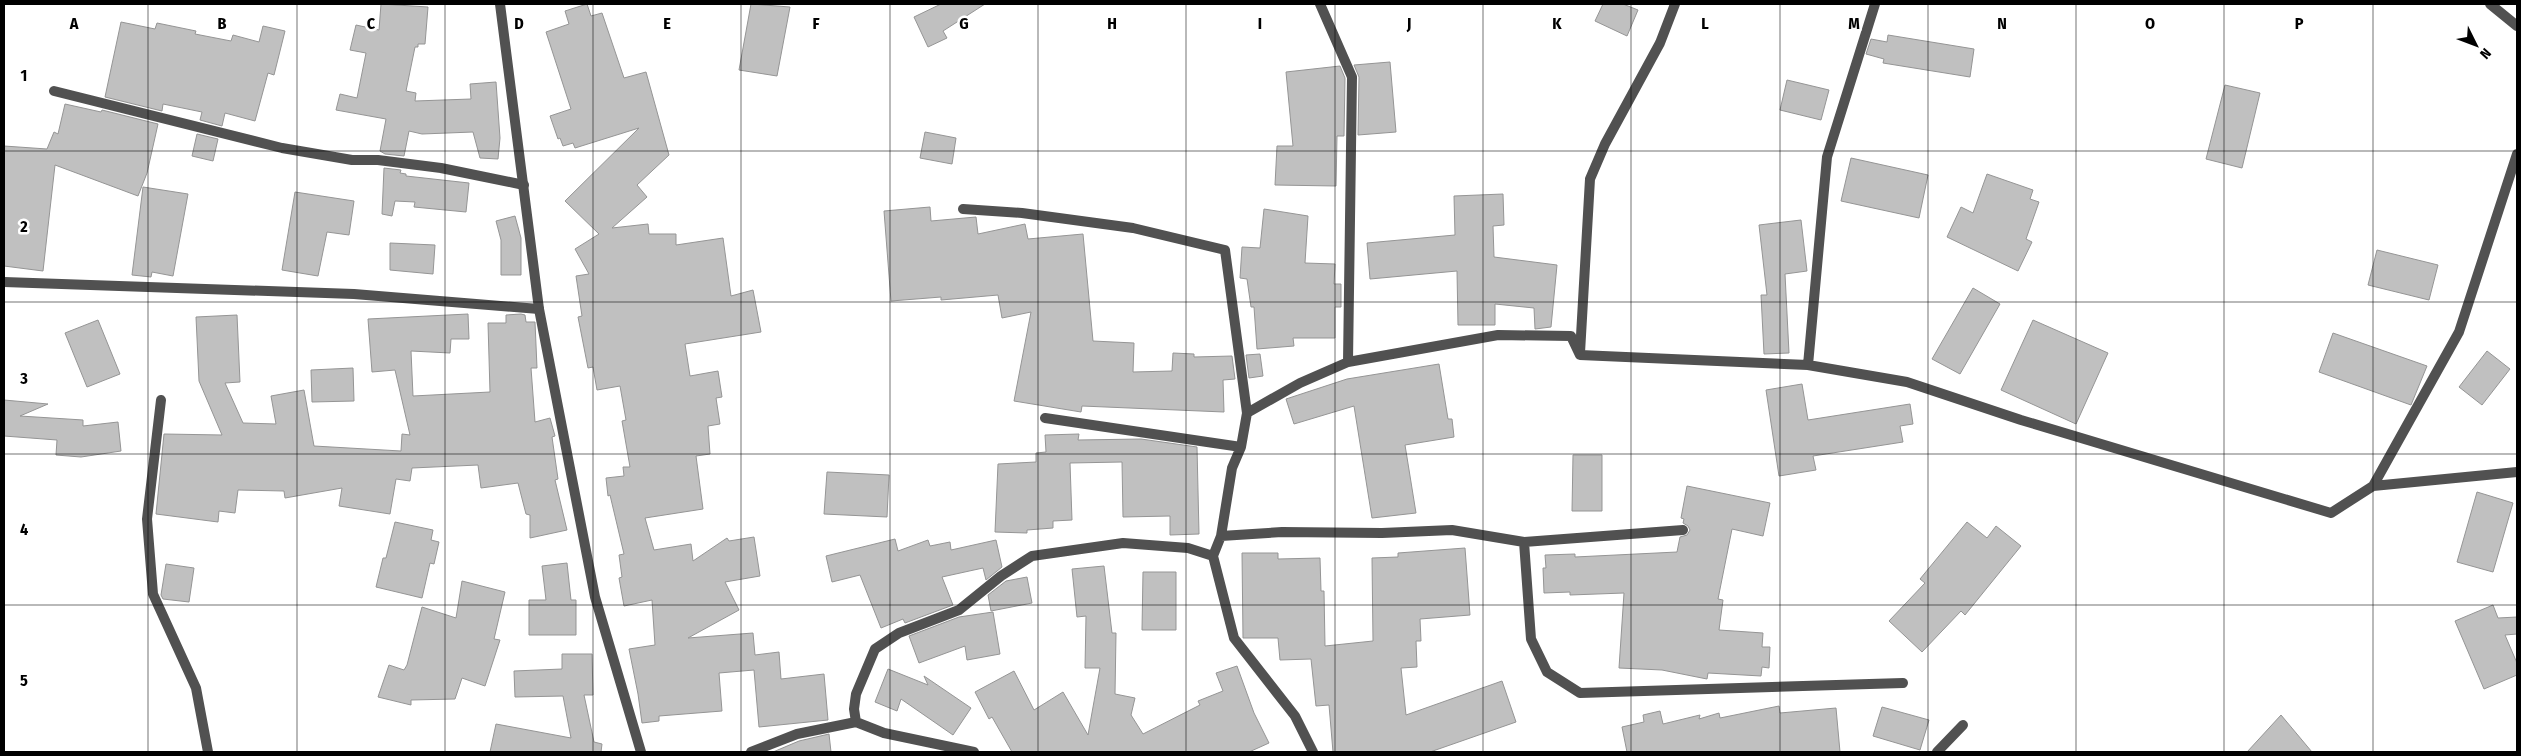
<svg xmlns="http://www.w3.org/2000/svg" width="2521" height="756" viewBox="0 0 2521 756" font-family="'Fira Sans Condensed',sans-serif">
	<style>
		.building { fill: #c0c0c0; stroke: #959595 }
		.lines { fill: none; stroke-linecap: round; stroke-linejoin: round }
		.minor { stroke: #515151; stroke-width: 10 }
		.tertiary { stroke: #515151; stroke-width: 10 }
		.grid { fill: none; stroke: #000; stroke-width: 1; stroke-opacity: 0.55 }
		.grid-label { font-size: 16px; text-anchor: middle; font-weight: bold; fill: #000; stroke: #fff; stroke-width: 5; stroke-linejoin: round; paint-order: stroke }
	</style>
	<rect width="100%" height="100%" fill="#fff"/>
	<path class="building" d="M381 4 428 7 425 44H418V47H415L406 91 416 93 415 101 471 99 470 84 496 82 500 138 498 159 480 158 473 132 422 134 409 131 404 156 385 154 380 151 386 119 336 110 340 94 357 98 366 53 350 50 356 25 379 30Z
		M587 4 591 16 602 13 624 78 646 72 669 155 637 185 647 197 612 228 648 224 649 234H676V245L723 238 731 296 753 290 761 332 685 344 690 376 718 371 722 397 716 398 720 424 708 426 710 454 696 456 703 509 645 518 654 550 691 544 693 561 727 538 729 541 754 537 760 576 725 582 739 610 688 638 753 633 755 655 779 652 781 679 824 674 828 720 759 727 754 670 719 673 722 711 659 716V721L642 723 638 694 629 649 655 645 652 600 624 606 619 578 622 577 619 555 624 554 610 495 608 496 606 478 624 476 623 467H630L622 421 626 420 620 386 597 390 593 367 588 368 578 317 582 316 576 276 589 274 575 249 599 234 565 201 639 128 575 148 573 143 563 146 560 138 558 139 550 116 571 109 546 32 569 24 565 11Z
		M751 4 790 7 777 76 739 70Z
		M941 4H985L943 31 947 38 928 47 914 17Z
		M1603 4H1623L1638 10 1627 36 1595 21Z
		M121 22 155 29 157 23 196 31 195 34 231 41 233 35 259 42 263 26 285 31 274 75 268 73 255 121 225 113 222 126 200 120 202 112 163 104 162 111 105 97Z
		M1888 35 1974 49 1970 77 1883 63 1884 59 1866 54 1871 39 1887 42Z
		M1390 62 1396 132 1358 135 1359 77 1354 65Z
		M1340 66 1345 78 1344 136H1337L1336 186 1275 185 1277 146H1293L1286 72Z
		M1787 80 1829 90 1821 120 1780 110Z
		M2225 85 2260 93 2242 168 2206 159Z
		M65 104 101 112 102 110 158 124 147 173 138 196 55 165 43 271 4 266V146L47 149 54 132 58 134Z
		M925 132 956 138 952 164 920 158Z
		M197 134 218 139 213 161 192 156Z
		M1851 158 1928 175 1919 218 1841 201Z
		M384 168 401 170 400 173 406 174V176L469 183 466 212 414 207 415 202 395 201 392 216 382 214Z
		M1987 174 2033 190 2030 199 2039 202 2026 239 2032 242 2018 271 1947 237 1961 207 1973 213Z
		M143 187 188 194 173 276 152 272 151 277 132 275Z
		M295 192 354 201 349 235 327 232 318 276 282 270Z
		M1503 194 1504 225 1493 226 1494 257 1557 265 1551 327 1535 329 1534 308 1495 304V325H1458L1457 271 1370 279 1367 243 1455 235 1454 196Z
		M930 207 931 221 976 217 978 234 1025 224 1028 239 1083 234 1093 341 1134 343 1133 372 1172 371 1173 353 1194 354V357L1232 356 1235 379 1223 380 1224 412 1082 406 1081 412 1014 401 1031 312 1002 318 998 295 941 300V297L891 301 884 211Z
		M1264 209 1308 216 1305 263 1335 264 1334 284H1341V307H1335V338H1293L1294 346 1257 349 1254 307H1251L1247 279 1240 278 1242 247 1260 248Z
		M515 216 521 238V275H501V240L496 221Z
		M1801 220 1807 271 1785 274 1789 353 1764 354 1761 295H1767L1759 225Z
		M390 243 435 245 433 274 390 270Z
		M2377 250 2438 265 2429 300 2368 285Z
		M1973 288 2000 304 1960 374 1932 359Z
		M468 314 469 339H451L450 353 411 351 413 396 490 392 488 323H506V315L521 314 525 315 526 322H535L537 368H531L535 422 550 418 555 436 552 437 558 479 555 480 567 530 530 538V515L526 514 518 483 481 488 478 465 412 468 410 481 396 479 390 514 339 506 342 488 285 498 284 491 238 490 235 513 219 511 218 522 156 514 164 434 222 435 199 381 196 317 237 315 240 382 225 383 243 423 276 424 271 396 304 390 314 446 401 451 402 434 410 435 395 370 372 372 368 319Z
		M98 320 120 374 87 387 65 333Z
		M2033 320 2108 353 2076 424 2001 390Z
		M2333 333 2427 366 2411 405 2319 372Z
		M2487 351 2510 369 2482 405 2459 387Z
		M1260 354 1263 376 1249 378 1246 355Z
		M1439 364 1448 419H1452L1454 437 1405 445 1416 513 1372 518 1354 406 1294 424 1286 399 1347 379Z
		M353 368 354 401 312 402 311 370Z
		M1802 384 1808 420 1910 404 1913 424 1900 426 1903 442 1813 456 1816 470 1779 476 1766 390Z
		M4 400 48 404 20 416 83 420V426L118 422 121 451 81 457 56 455 57 440 4 436Z
		M1079 434 1078 440 1141 439 1197 447 1199 534 1170 535V516L1123 517 1122 462 1070 463 1072 520 1053 521V528L1027 530V533L995 532 998 464 1036 462V453L1046 452 1045 435Z
		M1573 455H1602V511H1572Z
		M827 472 889 475 887 517 824 514Z
		M1687 486 1770 503 1763 536 1732 529 1718 599 1723 600 1719 630 1763 633 1762 647H1770L1769 668 1762 667 1761 676 1708 673 1707 679 1662 670 1619 668 1624 593 1570 595V592L1544 593 1543 568H1546L1545 555 1575 554V557L1677 552 1680 537 1687 535 1690 530 1688 526 1683 523 1684 519 1681 518Z
		M2477 492 2513 503 2493 572 2457 562Z
		M395 522 433 530 431 540 439 542 434 564 430 563 422 598 376 587 383 558H386Z
		M1967 522 1987 538 1996 526 2021 546 1965 615 1961 611 1922 652 1889 621 1925 583 1920 579Z
		M895 539 898 551 928 540 930 546 950 542 951 550 996 540 1002 567 986 580 983 568 942 577 953 605 905 623 903 619 881 628 860 575 832 582 826 556Z
		M1465 548 1470 615 1420 619 1421 641H1416L1417 667 1401 668 1406 715 1502 681 1516 722 1430 752H1333L1329 705 1316 706 1311 659 1280 660 1278 638H1243L1242 553H1278V559L1320 558 1321 591H1324L1325 646 1373 641 1372 558 1398 557V553Z
		M567 563 571 600H576V635H529V600H546L542 566Z
		M166 564 194 568 189 602 163 599 161 595Z
		M1104 566 1112 633H1116L1115 694 1135 698 1131 715 1143 734 1200 705 1198 701 1223 691 1216 673 1237 666 1254 713 1269 743 1249 752H1012L992 717 989 719 975 692 1014 671 1034 710 1063 692 1088 735 1100 668H1085L1086 616 1077 617 1072 569Z
		M1143 572H1176V630H1142Z
		M1027 577 1032 603 991 611 988 595 1006 581Z
		M462 581 505 592 494 639 500 640 485 686 462 678 455 699 411 700V705L378 697 389 665 404 670 407 665 422 607 456 618Z
		M2493 605 2498 618 2517 617V634L2505 635 2517 663V675L2484 689 2455 621Z
		M993 612 1000 654 967 660 965 646 919 663 909 636 959 617Z
		M562 654H592L593 695H584L594 742 602 744 601 752H490L496 724 571 738 563 696 515 697 514 671 562 669Z
		M888 669 928 685 924 676 971 708 953 735 901 699 897 711 875 702Z
		M1779 706 1780 713 1836 708 1840 752H1627L1622 727 1644 722 1643 715 1660 711 1663 724 1700 715 1699 719 1719 713 1720 718Z
		M1882 707 1929 720 1920 750 1873 736Z
		M2281 715 2312 752H2247Z
		M829 734 831 752H773L799 741Z"/>
	<g class="lines">
		<path class="minor" d="M1320 4 1352 77 1348 362
			M2490 4 2517 26
			M54 91 282 148 352 160H378L441 168 524 185
			M963 209 1022 213 1133 228 1225 250 1247 413
			M4 282 354 294 539 309
			M1580 353 1590 179 1605 144 1660 43 1675 4
			M1808 365 1827 157 1875 4
			M161 400 147 519 153 594 196 688 208 752
			M1045 418 1241 447
			M2373 486 2517 472
			M1221 536 1232 468 1241 447 1247 413 1300 383 1348 362 1498 335 1571 336 1580 355 1808 365 1907 382 2021 420 2331 513 2373 486 2459 332 2517 154
			M1524 542 1531 639 1547 672 1580 693 1903 683
			M1213 556 1221 536 1282 532 1382 533 1452 530 1524 542 1683 530
			M856 722 854 709 856 694 875 649 899 633 959 610 1001 576 1032 556 1123 543 1188 548 1213 556 1234 638 1295 716 1313 752
			M751 752 797 734 856 722 884 733 974 752
			M1937 752 1963 725"/>
		<path class="tertiary" d="M500 4 539 309 595 597 641 752"/>
	</g>
	<path class="grid" d="M148 4V752M297 4V752M445 4V752M593 4V752M741 4V752M890 4V752M1038 4V752M1186 4V752M1335 4V752M1483 4V752M1631 4V752M1780 4V752M1928 4V752M2076 4V752M2224 4V752M2373 4V752M4 151H2517M4 302H2517M4 454H2517M4 605H2517"/>
	<g class="grid-label">
		<text x="74" y="29">A</text>
		<text x="222" y="29">B</text>
		<text x="371" y="29">C</text>
		<text x="519" y="29">D</text>
		<text x="667" y="29">E</text>
		<text x="816" y="29">F</text>
		<text x="964" y="29">G</text>
		<text x="1112" y="29">H</text>
		<text x="1260" y="29">I</text>
		<text x="1409" y="29">J</text>
		<text x="1557" y="29">K</text>
		<text x="1705" y="29">L</text>
		<text x="1854" y="29">M</text>
		<text x="2002" y="29">N</text>
		<text x="2150" y="29">O</text>
		<text x="2299" y="29">P</text>
		<text x="24" y="81">1</text>
		<text x="24" y="232">2</text>
		<text x="24" y="384">3</text>
		<text x="24" y="535">4</text>
		<text x="24" y="686">5</text>
	</g>
	<rect width="2521" height="756" fill="none" stroke="#000000" stroke-width="10"/>
	<g transform="translate(2476 45) rotate(132)" stroke="#ffffff" stroke-width="4" paint-order="stroke">
	<path d="M0-4L9 19L0 12L-9 19Z" fill="#000000"/>
	<text y="-8" font-size="14" font-weight="bold" text-anchor="middle" fill="#000000">N</text>
	</g>
</svg>
